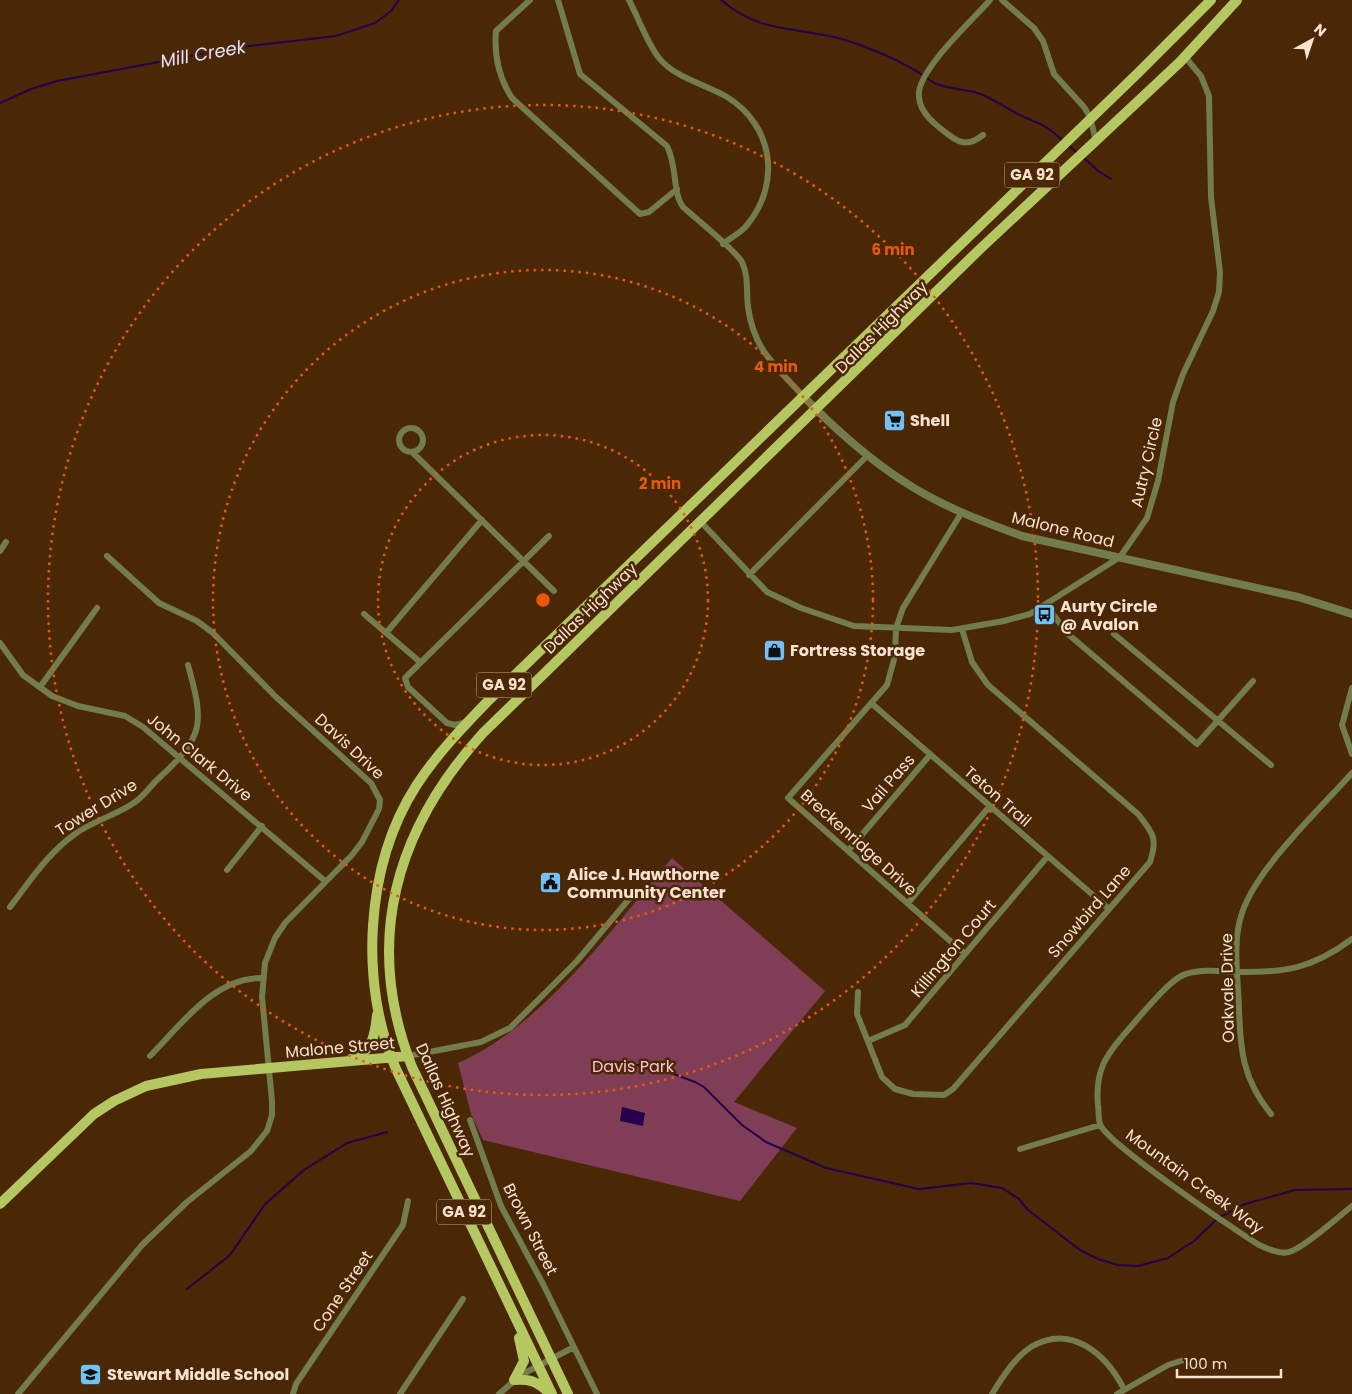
<svg xmlns="http://www.w3.org/2000/svg" width="1352" height="1394" viewBox="0 0 1352 1394" font-family="Poppins,sans-serif">
	<style>
		.green { fill: #7f3e56 }
		.water { fill: #26004b }
		.lines { fill: none; stroke-linecap: round; stroke-linejoin: round }
		.stream { stroke: #26004b; stroke-width: 2 }
		.minor { stroke: #727c4d; stroke-width: 6 }
		.tertiary { stroke: #727c4d; stroke-width: 8 }
		.primary { stroke: #b4c761; stroke-width: 10 }
		.ring { fill: none; stroke: #e8590c; stroke-width: 2.5; stroke-dasharray: 2.5 5 }
		.labels { text-anchor: middle; stroke-width: 5; stroke-linejoin: round; paint-order: stroke }
		.shield { fill: #4a2705; stroke: #c5aa94; stroke-width: 1 }
		.shield-label { font-size: 15px; font-weight: bold; fill: #fae2d1 }
		.street-label { font-size: 16px; fill: #fae2d1; stroke: #4a2705 }
		.poi-label { font-size: 16px; font-weight: bold; fill: #fae2d1; stroke: #4a2705; text-anchor: start }
		.park-label { font-size: 16px; fill: #fec1d4; stroke: #4a2705 }
		.water-label { font-size: 18px; font-style: italic; fill: #e6dff9; stroke: #4a2705 }
		.centre { fill: #e8590c; stroke: #4a2705; stroke-width: 2.5 }
		.ring-label { font-size: 15px; text-anchor: middle; font-weight: bold; fill: #e8590c; stroke: #4a2705; stroke-width: 5; stroke-linejoin: round; paint-order: stroke }
	</style>
	<rect width="100%" height="100%" fill="#4a2705"/>
	<path class="green" d="M672 858 825 991 734 1102 797 1128 740 1201 483 1140 471 1114 458 1063C544 1025 612 928 672 858Z"/>
	<path class="water" d="M622 1107 645 1113 643 1126 620 1121Z"/>
	<g class="lines">
		<path class="stream" d="M721 0C762 35 797 26 845 40 867 47 890 56 911 68 920 72 927 80 937 84 949 89 964 89 977 93 991 97 1001 105 1014 112 1034 123 1044 122 1062 140
			M0 103 31 89 57 81 233 48 336 36 375 23 391 11 399 0
			M1068 145 1077 153
			M1083 157 1098 171 1111 179
			M615 1062 658 1068 695 1082 704 1087 742 1125 766 1142 826 1168 919 1189 971 1183 1002 1188 1019 1199 1028 1210 1080 1250 1098 1259 1118 1265 1138 1266 1168 1258 1194 1241 1218 1218 1245 1204 1295 1190 1352 1189
			M187 1289 230 1255 265 1204 304 1170 347 1143 387 1132"/>
		<path class="minor" d="M530 0 496 31C494 54 499 78 512 98L640 214 649 212 677 189
			M558 0 580 74 667 146C678 168 672 192 683 207 695 218 736 251 742 262 749 277 746 292 748 307 754 351 776 366 803 396
			M629 0C638 17 647 43 659 58 675 78 705 84 727 97 774 126 781 184 747 225 741 233 730 238 723 244
			M1002 0 1034 28 1043 41 1054 74 1084 107 1090 117 1096 141
			M983 135C970 145 962 145 949 135 937 126 920 114 919 97 915 72 973 20 990 0
			M399 440a12 12 0 1 1 24 0a12 12 0 1 1-24 0Z
			M412 452 554 591
			M962 512 903 608 896 628 895 656 887 685 788 798 965 954
			M701 522 767 592 801 608 854 626 952 630 1004 621 1030 614 1120 557 1147 518 1158 481 1173 402 1183 374 1213 311 1219 292 1220 272 1211 197 1209 96 1201 76 1185 57
			M0 551 6 542
			M749 575 867 456
			M1046 605 1068 634 1197 744 1253 681
			M364 614 420 662
			M386 633 482 520
			M1114 634 1271 765
			M0 643 23 675 52 696 78 706 125 716 143 727 325 881
			M40 687 97 608
			M1352 688 1342 725 1352 754
			M871 703 1109 909
			M467 722 455 725 447 723 408 687 405 678 549 536
			M848 851 930 755
			M227 870 262 826
			M908 903 989 807
			M10 907C30 881 48 853 75 834 93 821 114 816 132 804 144 797 149 787 159 778 205 736 204 723 188 665
			M1352 939C1312 969 1284 973 1235 972 1220 971 1201 969 1186 974 1170 978 1139 1018 1127 1031 1105 1056 1095 1071 1098 1105 1099 1111 1098 1118 1100 1124 1106 1143 1234 1229 1259 1245 1267 1248 1279 1255 1289 1252 1304 1248 1338 1217 1352 1206
			M858 992 857 1014 882 1077 895 1089 913 1094 944 1095 953 1089 1150 862C1158 838 1153 833 1138 814L988 685 972 662 962 629
			M868 1041 905 1025 1047 857
			M150 1056C181 1025 214 977 262 978
			M408 1056 481 1042 510 1028 577 961 629 899
			M1271 1114C1243 1080 1240 1050 1239 1008 1238 977 1232 942 1242 913 1256 869 1320 809 1352 773
			M470 1120 501 1206 543 1284 597 1394
			M1020 1149 1100 1125
			M18 1394 142 1245 187 1202 251 1151 267 1131 272 1115V1101L262 997 265 963 275 938 285 923 352 855 362 842 379 809 380 800 371 783 276 697 213 633 197 621 159 603 107 556
			M293 1394 296 1384 403 1225 408 1201
			M400 1394 463 1299
			M499 1394 521 1375 574 1347
			M992 1394C1002 1378 1015 1357 1031 1347 1071 1323 1106 1354 1124 1389
			M1117 1394 1168 1365 1187 1359"/>
		<path class="tertiary" d="M803 396C834 428 866 457 903 481 939 505 981 521 1022 536L1298 597 1352 614"/>
		<path class="primary" d="M352 1058C373 1052 375 1034 377 1015
			M0 1204 94 1114 114 1101 146 1086 201 1074 408 1056
			M514 1380 524 1361 519 1338
			M514 1380C529 1379 537 1381 548 1392
			M552 1394 396 1069C359 984 365 866 416 786 436 755 461 729 487 702L1138 73 1211 0
			M568 1394 412 1067C363 942 395 830 483 733L979 250 1180 62 1237 0"/>
	</g>
	<g class="ring">
		<circle cx="543" cy="600" r="165"/>
		<circle cx="543" cy="600" r="330"/>
		<circle cx="543" cy="600" r="495"/>
	</g>
	<defs>
		<symbol id="supermarket-square" viewBox="-11 -11 22 22"><rect x="-9" y="-9" width="18" height="18" rx="4" fill="#71c1f5" stroke="#4a2705"/><path d="M-6-5.5h2.5l.6 2H6L4.5 2H-2.5L-4.4-4H-6ZM-1.5 3.2a1.3 1.3 0 1 0 .1 0ZM3 3.2a1.3 1.3 0 1 0 .1 0Z" fill="#111"/></symbol>
		<symbol id="bus-square" viewBox="-11 -11 22 22"><rect x="-9" y="-9" width="18" height="18" rx="4" fill="#71c1f5" stroke="#4a2705"/><path d="M-5-6H5V4H4V6H2V4H-2V6H-4V4H-5ZM-3.5-4V0h7V-4ZM-3.5 1.2v1.5H-2V1.2ZM2 1.2v1.5H3.5V1.2Z" fill="#111"/></symbol>
		<symbol id="shop-square" viewBox="-11 -11 22 22"><rect x="-9" y="-9" width="18" height="18" rx="4" fill="#71c1f5" stroke="#4a2705"/><path d="M-5-2.5h2.3a2.7 3.5 0 0 1 5.4 0H5L5.5 6h-11ZM-1.5-2.5h3a1.5 2.3 0 0 0-3 0Z" fill="#111"/></symbol>
		<symbol id="civic-square" viewBox="-11 -11 22 22"><rect x="-9" y="-9" width="18" height="18" rx="4" fill="#71c1f5" stroke="#4a2705"/><path d="M-.6-6.5H3V-4.5H.6V-3L4-1V1h2V6H-6V1h2V-1L-.6-3ZM-1.2 2.5V6h2.4V2.5Z" fill="#111"/></symbol>
		<symbol id="school-square" viewBox="-11 -11 22 22"><rect x="-9" y="-9" width="18" height="18" rx="4" fill="#71c1f5" stroke="#4a2705"/><path d="M0-5L7-2L0 1L-7-2ZM-4 1L0 2.5L4 1V4Q0 6-4 4Z" fill="#111"/></symbol>
	</defs>
	<g fill-rule="evenodd">
		<use href="#supermarket-square" x="882" y="408" width="25" height="25"/>
		<use href="#bus-square" x="1032" y="602" width="25" height="25"/>
		<use href="#shop-square" x="762" y="638" width="25" height="25"/>
		<use href="#civic-square" x="538" y="870" width="25" height="25"/>
		<use href="#school-square" x="78" y="1362" width="25" height="25"/>
	</g>
	<g class="labels">
		<g class="shield">
			<rect x="1004.5" y="162.5" width="55" height="25" rx="4"/>
			<rect x="476.5" y="672.5" width="55" height="25" rx="4"/>
			<rect x="436.5" y="1199.5" width="55" height="25" rx="4"/>
		</g>
		<g class="shield-label">
			<text x="1032" y="180">GA 92</text>
			<text x="504" y="690">GA 92</text>
			<text x="464" y="1217">GA 92</text>
		</g>
		<g class="street-label">
			<text transform="translate(881 327) rotate(-45)" y="6">Dallas Highway</text>
			<text transform="translate(1146 462) rotate(-77)" y="6">Autry Circle</text>
			<text transform="translate(1063 529) rotate(14)" y="6">Malone Road</text>
			<text transform="translate(590 608) rotate(-44)" y="6">Dallas Highway</text>
			<text transform="translate(350 746) rotate(43)" y="6">Davis Drive</text>
			<text transform="translate(200 757) rotate(39)" y="6">John Clark Drive</text>
			<text transform="translate(888 783) rotate(-49)" y="6">Vail Pass</text>
			<text transform="translate(998 796) rotate(41)" y="6">Teton Trail</text>
			<text transform="translate(96 807) rotate(-32)" y="6">Tower Drive</text>
			<text transform="translate(859 842) rotate(42)" y="6">Breckenridge Drive</text>
			<text transform="translate(1089 911) rotate(-49)" y="6">Snowbird Lane</text>
			<text transform="translate(953 948) rotate(-50)" y="6">Killington Court</text>
			<text transform="translate(1227 988) rotate(-91)" y="6">Oakvale Drive</text>
			<text transform="translate(340 1047) rotate(-5)" y="6">Malone Street</text>
			<text transform="translate(446 1100) rotate(66)" y="6">Dallas Highway</text>
			<text transform="translate(1195 1181) rotate(36)" y="6">Mountain Creek Way</text>
			<text transform="translate(531 1229) rotate(63)" y="6">Brown Street</text>
			<text transform="translate(342 1291) rotate(-56)" y="6">Cone Street</text>
		</g>
		<g class="poi-label">
			<text x="910" y="426">Shell</text>
			<text x="1060" y="612">Aurty Circle<tspan x="1060" dy="18">@ Avalon</tspan></text>
			<text x="790" y="656">Fortress Storage</text>
			<text x="567" y="880">Alice J. Hawthorne<tspan x="567" dy="18">Community Center</tspan></text>
			<text x="107" y="1380">Stewart Middle School</text>
		</g>
		<g class="park-label">
			<text x="633" y="1072">Davis Park</text>
		</g>
		<g class="water-label">
			<text transform="translate(203 54) rotate(-10)" y="6">Mill Creek</text>
		</g>
	</g>
	<circle cx="543" cy="600" r="8" class="centre"/>
	<g class="ring-label">
		<text x="893" y="255">6 min</text>
		<text x="776" y="372">4 min</text>
		<text x="660" y="489">2 min</text>
	</g>
	<g transform="translate(1312 40) rotate(40)" stroke="#4a2705" stroke-width="4" paint-order="stroke">
	<path d="M0-4L9 19L0 12L-9 19Z" fill="#fae2d1"/>
	<text y="-8" font-size="14" font-weight="bold" text-anchor="middle" fill="#fae2d1">N</text>
	</g>
	<path d="M1177 1369v8h104v-8" fill="none" stroke="#fae2d1" stroke-width="2.5"/>
	<text x="1184" y="1369" font-size="15" fill="#fae2d1" stroke="#4a2705" stroke-width="4" paint-order="stroke">100 m</text>
</svg>
